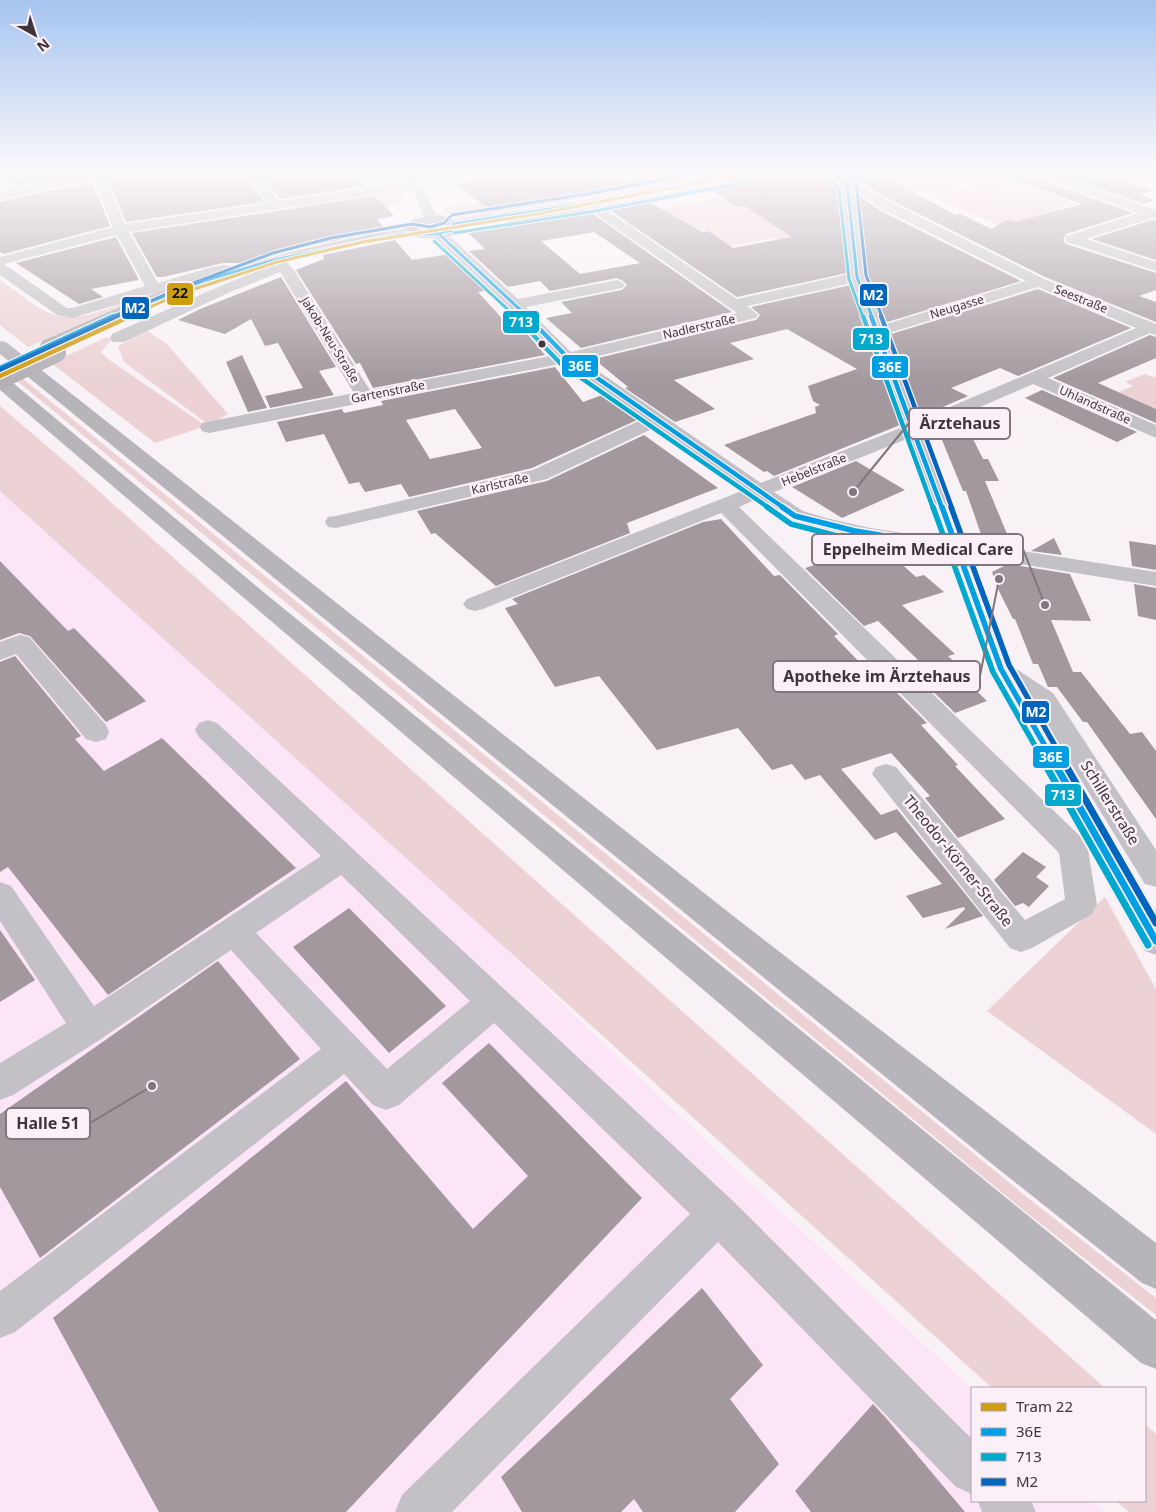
<svg xmlns="http://www.w3.org/2000/svg" width="1156" height="1512" viewBox="0 0 1156 1512" font-family="'Noto Sans',sans-serif">
	<style>
		.built { fill: #fce5f7 }
		.green { fill: #ecd2d4 }
		.forest { fill: #edcfd2 }
		.building { fill: #a2989d; fill-rule: evenodd }
		.lines { fill: none; stroke-linecap: round; stroke-linejoin: round }
		.minor { fill: #c3c1c5; fill-rule: evenodd }
		.major { fill: #b3b0b5; fill-rule: evenodd }
		.highway { fill: #b8b5ba; fill-rule: evenodd }
		.major-bridge { stroke: #b3b0b5; stroke-width: 18 }
		.bus-1-far3-casing { stroke: #fbeff8; stroke-width: 5 }
		.bus-1-far2-casing { stroke: #fbeff8; stroke-width: 7 }
		.bus-1-far1-casing { stroke: #fbeff8; stroke-width: 9 }
		.bus-1-casing { stroke: #fbeff8; stroke-width: 11 }
		.bus-2-far3-casing { stroke: #fbeff8; stroke-width: 5 }
		.bus-2-far2-casing { stroke: #fbeff8; stroke-width: 7 }
		.bus-2-far1-casing { stroke: #fbeff8; stroke-width: 9 }
		.bus-2-casing { stroke: #fbeff8; stroke-width: 11 }
		.bus-3-far3-casing { stroke: #fbeff8; stroke-width: 5 }
		.bus-3-far2-casing { stroke: #fbeff8; stroke-width: 7 }
		.bus-3-far1-casing { stroke: #fbeff8; stroke-width: 9 }
		.bus-3-casing { stroke: #fbeff8; stroke-width: 11 }
		.bus-1-far3 { stroke: #009ee2; stroke-width: 3 }
		.bus-1-far2 { stroke: #009ee2; stroke-width: 4.5 }
		.bus-1-far1 { stroke: #009ee2; stroke-width: 5.5 }
		.bus-1 { stroke: #009ee2; stroke-width: 7 }
		.bus-2-far3 { stroke: #00a9ce; stroke-width: 3 }
		.bus-2-far2 { stroke: #00a9ce; stroke-width: 4.5 }
		.bus-2-far1 { stroke: #00a9ce; stroke-width: 5.5 }
		.bus-2 { stroke: #00a9ce; stroke-width: 7 }
		.bus-3-far3 { stroke: #0065bd; stroke-width: 3 }
		.bus-3-far2 { stroke: #0065bd; stroke-width: 4.5 }
		.bus-3-far1 { stroke: #0065bd; stroke-width: 5.5 }
		.bus-3 { stroke: #0065bd; stroke-width: 7 }
		.tram-1-far1-casing { stroke: #fbeff8; stroke-width: 5 }
		.tram-1-casing { stroke: #fbeff8; stroke-width: 7 }
		.tram-1-far1 { stroke: #cd9e0f; stroke-width: 3 }
		.tram-1 { stroke: #cd9e0f; stroke-width: 4.5 }
		.bus-dot { fill: #3f333c; stroke: #fbeff8; stroke-width: 2 }
		.labels { text-anchor: middle; stroke-width: 5; stroke-linejoin: round; paint-order: stroke }
		.far-street-label { font-size: 12px; fill: #3f333c; stroke: #fbeff8 }
		.street-label { font-size: 15px; fill: #3f333c; stroke: #fbeff8 }
		.leader { fill: none; stroke: #80767d; stroke-width: 2 }
		.callout-dot { fill: #80767d; stroke: #fbeff8; stroke-width: 2 }
		.callout { fill: #fbeff8; stroke: #80767d; stroke-width: 2 }
		.callout-label { font-size: 16px; text-anchor: middle; font-weight: bold; fill: #3f333c }
		.line-badge { stroke: #fbeff8; stroke-width: 2 }
		.badge-label { font-size: 14px; text-anchor: middle; font-weight: bold; fill: #fff }
		.pale-badge-label { font-size: 14px; text-anchor: middle; font-weight: bold; fill: #111 }
	</style>
	<rect width="100%" height="100%" fill="#f8f2f7"/>
	<path class="built" d="M0 491 487 931 731 1165 972 1389V1501H1093L1105 1512H0Z"/>
	<path class="green" d="M863 171C870 171 880 169 887 171 893 172 899 175 905 174 928 174 941 167 964 176L938 182 958 190 992 183 1016 192 1034 188 1076 204 1060 209 1068 213 1004 228 923 191 904 194 878 185 899 182C890 176 886 179 875 179 867 179 860 177 851 178L846 175Z
		M403 189 407 196 398 205 363 211 312 230 296 205Z
		M723 197 737 207 756 204 804 229 788 245 776 238 721 247 718 238 704 229 691 231 674 220 631 228 623 222 667 213 661 209Z
		M480 203 496 216 455 219 450 216 443 208Z
		M0 280C15 290 33 306 49 313 80 326 118 304 146 292L148 294 28 347 0 325Z
		M133 309 141 312 57 350 52 346Z
		M147 331 166 343 228 414 209 425 124 362 118 346Z
		M107 337 112 339 101 352 108 359 206 426 155 443 51 363Z
		M1145 374 1153 377 1156 376V409L1119 392 1133 386 1125 382Z
		M22 378 1028 1198 1156 1298V1315L1022 1209 16 380Z
		M0 406 75 470 1105 1388H992L0 491Z
		M1105 897 1156 989V1134L987 1011Z
		M1145 1424 1156 1434V1512H1129L1116 1501H1145Z"/>
	<path class="forest" d="M967 200 984 207 1003 209 1005 211 1000 214 1023 224 1004 228 950 204Z"/>
	<path class="building" d="M57 171H88L89 173 51 178 17 186 3 178Z
		M104 171H242L264 202 126 222Z
		M258 171H352L366 186 280 199Z
		M524 171 528 173H598L604 176 611 175 621 182 643 179 661 180 666 182 588 197 492 212 456 184Z
		M693 171H727L684 179 675 174Z
		M763 171H822L839 185 847 273 737 297 604 206 755 177ZM713 191 737 207 745 206 792 237 733 248 708 231 702 232 651 203Z
		M841 171H872L956 215 961 214 991 229 1007 220 1015 222 1082 204 998 174V171H1027L1030 176 1133 213 1066 234 1063 240 1066 244 1156 273V290L1139 296 1156 302V322L1045 277 893 201Z
		M1051 171H1095L1154 190 1139 195 1156 200 1144 204Z
		M93 184 110 226 4 254 0 252V202L51 190Z
		M856 194 881 211 1021 281 884 323 867 277Z
		M375 196 394 216 377 219 386 230 295 249 243 263H223L163 277H157L132 233Z
		M586 209 732 312 581 348 546 318 572 313 561 302 622 290 627 285 623 281 617 278 550 291 540 281 508 287 469 251 485 249 465 230 507 223 505 222ZM594 232 640 263 580 274 541 241Z
		M1152 220 1156 221V260L1092 239Z
		M116 237 139 280 91 289 103 297 79 304 16 263Z
		M395 240 412 260 450 254 488 290 478 292 508 325 518 323 545 355 373 388 360 363 356 364 296 270 324 259 323 255Z
		M281 277 336 367 319 371 334 395 270 408 265 396 303 388 278 343 265 346 251 319 225 334 178 320 200 309Z
		M851 285 900 425 774 476 767 471 764 472 724 445 816 413 815 407 820 405 813 401 808 386 857 369 787 329 730 343 754 359 674 380 715 409 675 422 625 388 628 387 594 359 756 320 760 315 751 307Z
		M1038 289 1131 328 1018 376 1000 368 951 388 968 396 920 417 888 335Z
		M1150 335 1156 337V358L1098 383 1156 409V423L1053 378Z
		M242 355 267 408 248 412 226 362Z
		M555 367 583 402 605 394 639 419 532 468 409 497 401 484 365 492 359 482 349 484 324 434 286 442 277 422 342 409 344 413 383 405 381 401ZM455 409 482 448 430 459 406 420Z
		M1042 390 1137 432 1117 442 1025 398Z
		M962 417 983 459H988L999 481H985L1010 541 983 540 966 491H963L937 428Z
		M644 435 718 488 627 523 630 533 496 586 435 533 431 534 417 511 547 481Z
		M856 461 905 490 842 518 792 487Z
		M721 519 774 576 780 575 838 634 834 636 874 677 880 676 927 723 921 725 958 765 955 766 1005 819 958 838 925 798 930 796 891 753 841 769 881 815 897 809 983 916 945 929 965 909 964 907 923 918 906 896 942 884 896 832 875 840 820 775 805 780 792 764 772 770 738 728 657 750 599 676 555 687 505 608 518 604 512 599 703 522Z
		M1054 538 1062 555 1031 551Z
		M1129 541 1156 545V570L1132 566Z
		M862 546 882 564 897 560 916 577 924 575 944 592 902 605 955 654 948 656 969 675 962 677 987 701 955 713 907 666 920 662 878 621 864 626 805 568 837 558 833 554Z
		M0 561 68 631 74 628 146 701 106 722 30 636 19 633 0 640Z
		M1008 564 1070 574 1091 621 1051 620 1073 672H1081L1130 734 1142 732 1156 751V819L1087 722H1083L1057 687H1048L1038 664H1033L1015 619H1013L999 591 992 572Z
		M1134 584 1156 588V620L1138 616Z
		M15 656 81 736 75 739 104 771 162 738 296 868 108 995 8 867 0 872V662Z
		M1023 852 1046 867 1036 877 1049 886 1029 907 1023 903 1015 906 994 880Z
		M349 908 446 1006 389 1053 293 947Z
		M0 930 35 980 0 1002Z
		M218 961 300 1059 40 1258 0 1187V1114Z
		M489 1043 642 1198 346 1512H159L53 1318 346 1081 473 1229 528 1176 442 1083Z
		M702 1288 763 1365 730 1399 779 1464 735 1512H643L634 1499 621 1512H522L501 1477Z
		M873 1404 886 1418 965 1512H811L795 1491Z"/>
	<g class="lines">
		<path class="minor" d="M90 171H102L125 224 267 203 244 171H256L279 201 407 182 398 171H455L449 175 418 179 439 220 432 224 425 220 412 188 129 232 158 283 212 267 223 265 240 267 242 270 240 273 214 275 79 316 73 318 57 315 0 275V257L113 227 94 182 51 188 0 200V192L51 180 92 175ZM117 235 145 286 72 308H67L4 264Z
			M609 171H667L684 181 736 171H761L755 175 599 205 737 299 849 274 841 184 824 171H838L892 203 1044 279 1156 324V335L1150 333 1048 378 1156 425V438L1033 384 923 432 965 542 1156 572V586L971 556 1012 666 1053 693 1156 850V887L1145 884 1038 710 1156 912V955L1145 951 1088 849 1097 905 1092 914 1032 948 1021 952 1010 948 872 774 876 767 886 764 896 767 1025 920 1065 899 1059 853 721 513 483 609 475 611 467 609 463 604 467 599 744 490 656 427 547 479 336 528 328 527 325 522 328 517 336 516 533 470 643 419 565 363 209 433 202 431 200 427 202 423 354 393 282 275 280 272 228 293 124 342H112L110 338 112 334 218 287 272 265 269 261 271 258C281 255 286 262 293 269L370 390 555 355 509 307 435 238 433 235 440 231 445 232 518 299 617 280 622 282 625 285 622 288 526 307 571 352 737 313 586 207 453 228 446 224 453 220 588 199 671 183 662 178 615 175ZM854 190 882 209 1026 281 883 325 865 277ZM852 283 903 427 761 483 582 360 756 318 758 315 747 306ZM1038 287 1136 328 919 420 886 334ZM907 439 942 539 870 528 826 518 803 511 774 492ZM757 499 787 521 812 528 870 541 947 553 988 669 1082 838 739 507Z
			M950 171C961 171 974 170 982 179L976 183 952 174Z
			M1029 171H1046L1156 210V219L1152 218 1086 239 1156 262V271L1067 242 1065 239 1067 236 1139 213 1031 174Z
			M20 635 29 637 106 725 109 732 106 739 96 742 86 739 16 654 0 660V642Z
			M208 720 217 723 732 1200 972 1439V1494L956 1487 718 1242 452 1512H395L402 1495 690 1214 494 1023 399 1105 386 1110 373 1105 344 1074 15 1332 0 1338V1291L321 1049 231 950 101 1039 13 1095 0 1100V1063L66 1023 0 921V882L11 886 94 1006 321 856 199 737 195 730 199 723ZM341 875 470 1001 387 1069 256 933Z
			M978 1501H1031L1036 1512H982Z"/>
		<path class="major" d="M439 215 455 220 461 227C450 244 429 237 412 237 399 237 387 240 374 242 320 253 265 265 212 283 158 301 106 324 54 349H42L40 345 42 341 131 302 203 276 295 251 371 234 403 229 414 219ZM432 223 441 224 447 227 437 231 418 229Z"/>
		<path class="highway" d="M0 341 6 342 732 915 1156 1243V1289L1142 1283 997 1168 0 354Z
			M0 376 6 377 261 590 1156 1320V1369L1141 1363 0 390Z"/>
		<path class="major-bridge" d="M0 380 57 353"/>
		<defs>
			<path id="bus-1-far3" d="M830 171 847 183 857 277 872 317
				M453 224 588 203 755 171
				M440 235 528 317
				M111 317 203 281 274 260 401 234H436L452 230 453 224"/>
			<path id="bus-1-far2" d="M527 316 567 357 784 508
				M871 316 942 508
				M0 368 113 316"/>
			<path id="bus-1-far1" d="M782 507 795 516 855 531 957 548
				M942 507 1001 669 1052 758"/>
			<path id="bus-1" d="M1051 757 1156 941"/>
			<path id="bus-2-far3" d="M825 178 839 188 849 279 863 317
				M454 233 590 212 757 180
				M434 241 516 317"/>
			<path id="bus-2-far2" d="M515 316 561 364 769 508
				M863 316 933 508"/>
			<path id="bus-2-far1" d="M767 507 791 524 853 540 956 557
				M933 507 993 672 1042 758"/>
			<path id="bus-2" d="M1041 757 1148 945"/>
			<path id="bus-3-far3" d="M845 171 856 181 866 275 882 317
				M115 317 175 290 273 253 331 238 412 224 430 227 444 223 452 215 587 194 709 171"/>
			<path id="bus-3-far2" d="M881 316 952 508
				M0 370 118 316"/>
			<path id="bus-3-far1" d="M951 507 1009 665 1062 758"/>
			<path id="bus-3" d="M1061 757 1156 923"/>
		</defs>
		<use href="#bus-1-far3" class="bus-1-far3-casing"/>
		<use href="#bus-1-far2" class="bus-1-far2-casing"/>
		<use href="#bus-1-far1" class="bus-1-far1-casing"/>
		<use href="#bus-1" class="bus-1-casing"/>
		<use href="#bus-2-far3" class="bus-2-far3-casing"/>
		<use href="#bus-2-far2" class="bus-2-far2-casing"/>
		<use href="#bus-2-far1" class="bus-2-far1-casing"/>
		<use href="#bus-2" class="bus-2-casing"/>
		<use href="#bus-3-far3" class="bus-3-far3-casing"/>
		<use href="#bus-3-far2" class="bus-3-far2-casing"/>
		<use href="#bus-3-far1" class="bus-3-far1-casing"/>
		<use href="#bus-3" class="bus-3-casing"/>
		<use href="#bus-1-far3" class="bus-1-far3"/>
		<use href="#bus-1-far2" class="bus-1-far2"/>
		<use href="#bus-1-far1" class="bus-1-far1"/>
		<use href="#bus-1" class="bus-1"/>
		<use href="#bus-2-far3" class="bus-2-far3"/>
		<use href="#bus-2-far2" class="bus-2-far2"/>
		<use href="#bus-2-far1" class="bus-2-far1"/>
		<use href="#bus-2" class="bus-2"/>
		<use href="#bus-3-far3" class="bus-3-far3"/>
		<use href="#bus-3-far2" class="bus-3-far2"/>
		<use href="#bus-3-far1" class="bus-3-far1"/>
		<use href="#bus-3" class="bus-3"/>
		<defs>
			<path id="tram-1-far1" d="M128 317 179 294 277 262 363 242 537 214 760 171"/>
			<path id="tram-1" d="M0 376 131 316"/>
		</defs>
		<use href="#tram-1-far1" class="tram-1-far1-casing"/>
		<use href="#tram-1" class="tram-1-casing"/>
		<use href="#tram-1-far1" class="tram-1-far1"/>
		<use href="#tram-1" class="tram-1"/>
	</g>
	<linearGradient id="sky" x2="0" y2="1"><stop stop-color="#a5c4ef"/><stop offset="0.45" stop-color="#fcf9fb"/><stop offset="1" stop-color="#fcf9fb" stop-opacity="0"/></linearGradient>
	<rect width="1156" height="383" fill="url(#sky)"/>
	<circle class="bus-dot" cx="542" cy="344" r="4.5"/>
	<g class="labels">
		<g class="far-street-label">
			<text transform="translate(1081 299) rotate(22)" y="4">Seestraße</text>
			<text transform="translate(957 307) rotate(-17)" y="4">Neugasse</text>
			<text transform="translate(699 327) rotate(-13)" y="4">Nadlerstraße</text>
			<text transform="translate(330 340) rotate(58)" y="4">Jakob-Neu-Straße</text>
			<text transform="translate(388 392) rotate(-11)" y="4">Gartenstraße</text>
			<text transform="translate(1095 405) rotate(24)" y="4">Uhlandstraße</text>
			<text transform="translate(814 470) rotate(-22)" y="4">Hebelstraße</text>
			<text transform="translate(500 484) rotate(-13)" y="4">Karlstraße</text>
		</g>
		<g class="street-label">
			<text transform="translate(1110 803) rotate(58)" y="5">Schillerstraße</text>
			<text transform="translate(958 861) rotate(51)" y="5">Theodor-Körner-Straße</text>
		</g>
	</g>
	<path class="leader" d="M853 492L909 423M1045 605L1023 549M999 579L980 676M152 1086L90 1123"/>
	<g class="callout-dot">
		<circle cx="853" cy="492" r="5"/>
		<circle cx="1045" cy="605" r="5"/>
		<circle cx="999" cy="579" r="5"/>
		<circle cx="152" cy="1086" r="5"/>
	</g>
	<g class="callout">
		<rect x="909" y="408" width="101" height="31" rx="5"/>
		<rect x="812" y="534" width="211" height="31" rx="5"/>
		<rect x="773" y="661" width="207" height="31" rx="5"/>
		<rect x="6" y="1108" width="84" height="31" rx="5"/>
	</g>
	<g class="callout-label">
		<text x="960" y="429">Ärztehaus</text>
		<text x="918" y="555">Eppelheim Medical Care</text>
		<text x="877" y="682">Apotheke im Ärztehaus</text>
		<text x="48" y="1129">Halle 51</text>
	</g>
	<g class="line-badge">
		<rect x="166" y="282" width="28" height="24" rx="5" fill="#cd9e0f"/>
		<rect x="859" y="283" width="29" height="24" rx="5" fill="#0065bd"/>
		<rect x="121" y="296" width="29" height="24" rx="5" fill="#0065bd"/>
		<rect x="502" y="310" width="38" height="24" rx="5" fill="#00a9ce"/>
		<rect x="852" y="327" width="38" height="24" rx="5" fill="#00a9ce"/>
		<rect x="561" y="354" width="38" height="24" rx="5" fill="#009ee2"/>
		<rect x="871" y="355" width="38" height="24" rx="5" fill="#009ee2"/>
		<rect x="1021" y="700" width="29" height="24" rx="5" fill="#0065bd"/>
		<rect x="1032" y="745" width="38" height="24" rx="5" fill="#009ee2"/>
		<rect x="1044" y="783" width="38" height="24" rx="5" fill="#00a9ce"/>
	</g>
	<g class="badge-label">
		<text x="873" y="300">M2</text>
		<text x="135" y="313">M2</text>
		<text x="521" y="327">713</text>
		<text x="871" y="344">713</text>
		<text x="580" y="371">36E</text>
		<text x="890" y="372">36E</text>
		<text x="1036" y="717">M2</text>
		<text x="1051" y="762">36E</text>
		<text x="1063" y="800">713</text>
	</g>
	<g class="pale-badge-label">
		<text x="180" y="298">22</text>
	</g>
	<rect x="971" y="1387" width="175" height="115" fill="#fbeff8" stroke="#b0a4ad"/>
	<rect x="981" y="1403" width="25" height="8" fill="#cd9e0f" stroke="#b0a4ad"/>
	<text x="1016" y="1412" font-size="15" fill="#3f333c">Tram 22</text>
	<rect x="981" y="1428" width="25" height="8" fill="#009ee2" stroke="#b0a4ad"/>
	<text x="1016" y="1437" font-size="15" fill="#3f333c">36E</text>
	<rect x="981" y="1453" width="25" height="8" fill="#00a9ce" stroke="#b0a4ad"/>
	<text x="1016" y="1462" font-size="15" fill="#3f333c">713</text>
	<rect x="981" y="1478" width="25" height="8" fill="#0065bd" stroke="#b0a4ad"/>
	<text x="1016" y="1487" font-size="15" fill="#3f333c">M2</text>
	<g transform="translate(35 35) rotate(141)" stroke="#fbeff8" stroke-width="4" paint-order="stroke">
	<path d="M0-4L9 19L0 12L-9 19Z" fill="#3f333c"/>
	<text y="-8" font-size="14" font-weight="bold" text-anchor="middle" fill="#3f333c">N</text>
	</g>
</svg>
